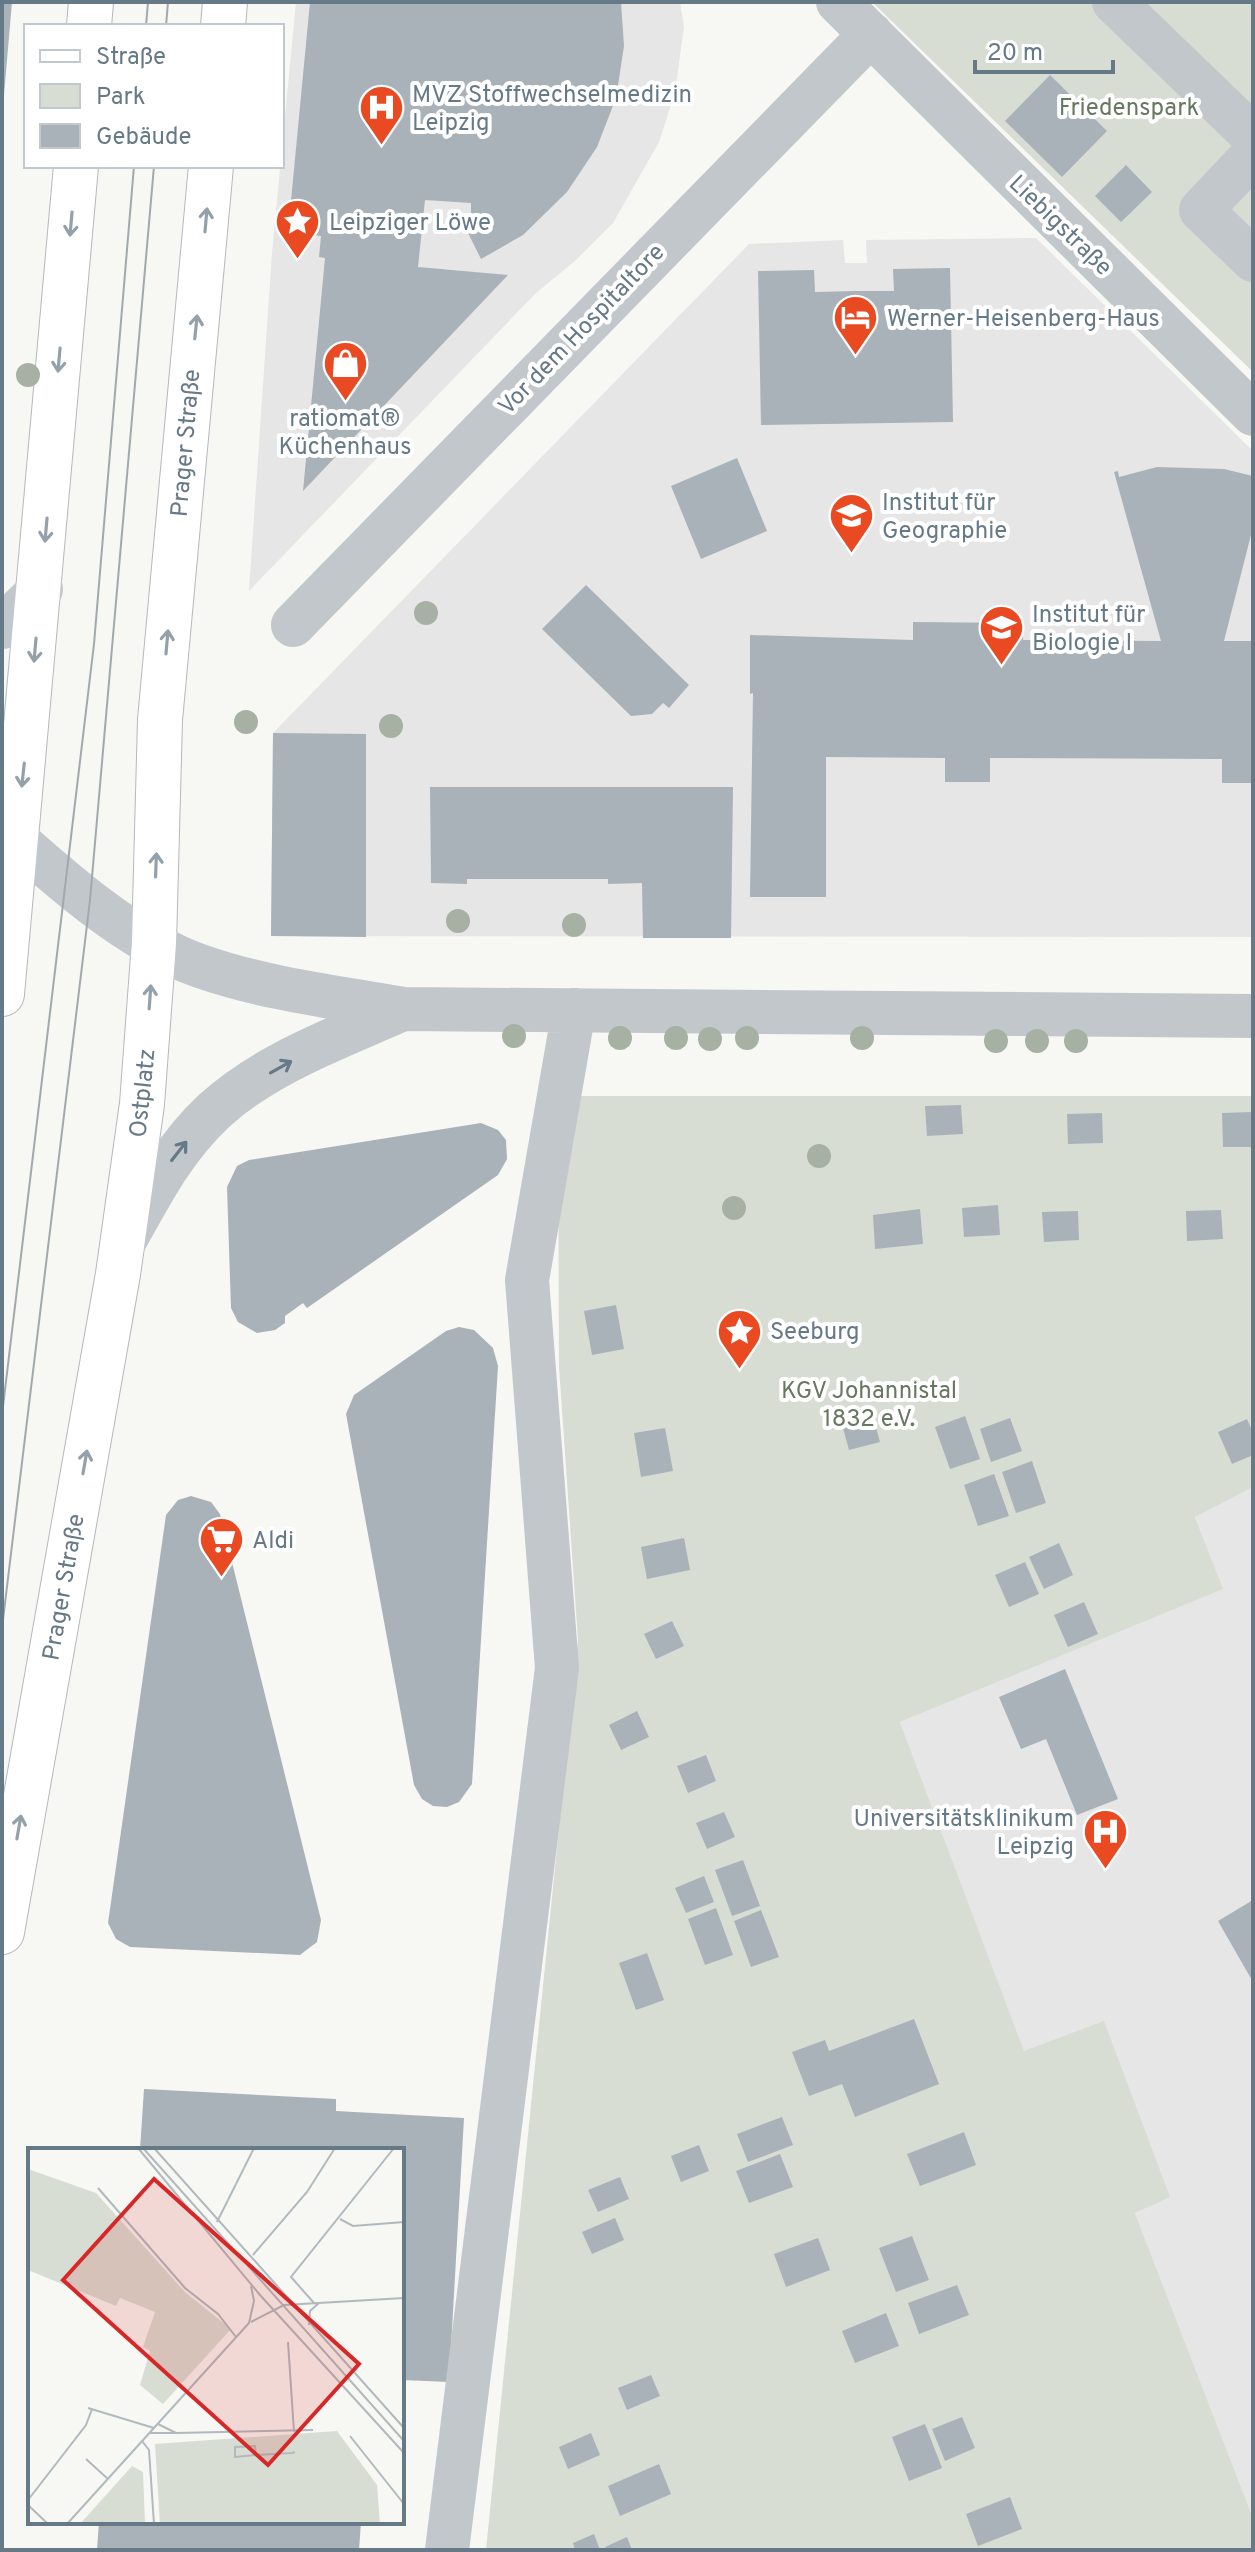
<svg xmlns="http://www.w3.org/2000/svg" width="1255" height="2552" viewBox="0 0 1255 2552" font-family="Overpass,sans-serif">
	<style>
		.built { fill: #e5e6e5 }
		.green { fill: #d7ddd3 }
		.building { fill: #a9b2b8 }
		.lines { fill: none; stroke-linecap: round; stroke-linejoin: round }
		.major-casing { stroke: #b3b9bd; stroke-width: 46 }
		.minor { stroke: #c2c7cb; stroke-width: 44 }
		.major { stroke: #fff; stroke-width: 44 }
		.tram { stroke: #a1a9af; stroke-width: 2 }
		.tree { fill: #a7b1a3 }
		.oneway { stroke: #93a1ab }
		.oneway2 { stroke: #657987 }
		.labels { text-anchor: middle; stroke-width: 8; stroke-linejoin: round; paint-order: stroke }
		.poi-label { font-size: 24px; fill: #657987; stroke: #fff; text-anchor: start }
		.park-label { font-size: 24px; fill: #667860; stroke: #fff }
		.street-label { font-size: 24px; fill: #657987; stroke: #fff }
		.inset-road { fill: none; stroke: #b0babe; stroke-width: 2 }
		.view { fill: #d62828; fill-opacity: 0.15; stroke: #d62828; stroke-width: 4 }
		.inset-edge { fill: none; stroke: #657987; stroke-width: 4 }
	</style>
	<rect width="100%" height="100%" fill="#f7f7f4"/>
	<path class="built" d="M296 2H680L684 27 675 92 659 142 613 223 576 260 535 294 249 591 272 253Z
		M1036 238 1253 451V937L271 936 273 733 749 244 843 240 845 263H867L866 240Z
		M1253 1487V2518L1135 2213 1169 2196 1104 2022 1024 2052 900 1722 1222 1589 1195 1516Z"/>
	<path class="green" d="M872 2H1253V372Z
		M558 1096H1253V1487L1195 1517 1223 1589 900 1722 1024 2051 1104 2021 1170 2197 1135 2213 1253 2518V2550H486L578 1640 559 1367Z"/>
	<path class="building" d="M2 2H12L4 95 2 94Z
		M310 2H621L624 46 616 98 597 147 567 192 523 235 481 259 461 219 471 214V203L425 200 418 267 508 275 303 491 325 258 319 257 321 236 288 232Z
		M1050 75 1107 131 1062 177 1005 121Z
		M1126 165 1152 192 1121 222 1095 196Z
		M950 268 953 422 761 425 758 271 814 270 815 292 857 291H894L893 269Z
		M737 458 767 531 701 559 671 486Z
		M1157 467 1224 469 1253 476V527L1224 641H1253V783H1222V759L990 758V782H945V758L826 757V897H750L753 693 750 694V635L913 640V622L1023 623V640L1161 641 1114 472 1118 471 1119 477Z
		M586 585 689 685 669 708 663 703 652 714 631 716 542 629Z
		M273 733 366 734V937L271 936Z
		M430 787H733L731 938H643L642 883 608 884V879H467V884L431 883Z
		M961 1105 963 1134 927 1136 925 1106Z
		M1253 1112V1147H1223L1222 1113Z
		M1102 1113 1103 1143 1068 1144 1067 1114Z
		M481 1123 498 1130 506 1140 507 1159 498 1175 307 1308 303 1303 285 1316V1323L275 1330 257 1333 238 1322 231 1308 227 1187 237 1166 249 1160Z
		M998 1205 1000 1235 964 1237 962 1208Z
		M920 1209 923 1244 875 1249 873 1215Z
		M1221 1210 1223 1239 1187 1241 1186 1211Z
		M1078 1211 1079 1240 1044 1242 1042 1212Z
		M616 1305 624 1349 592 1355 584 1311Z
		M459 1327 474 1330 493 1348 498 1366 472 1784 459 1802 447 1807 433 1806 422 1799 414 1785 346 1414 354 1395 446 1331Z
		M871 1409 880 1442 849 1450 840 1417Z
		M965 1416 980 1459 950 1469 935 1427Z
		M1010 1418 1022 1451 991 1462 980 1429Z
		M1247 1419 1253 1433V1455L1232 1464 1218 1432Z
		M665 1428 673 1471 641 1477 634 1433Z
		M1032 1461 1046 1503 1016 1513 1002 1472Z
		M994 1474 1009 1516 978 1526 964 1485Z
		M191 1496 211 1502 220 1514 321 1920 317 1942 300 1955 130 1947 116 1939 108 1923 166 1515 178 1500Z
		M684 1538 690 1570 647 1579 641 1547Z
		M1059 1543 1073 1575 1044 1589 1029 1557Z
		M1025 1562 1039 1594 1009 1607 995 1575Z
		M1084 1602 1098 1634 1068 1647 1054 1615Z
		M672 1621 684 1646 656 1659 644 1634Z
		M1065 1669 1118 1799 1077 1815 1046 1739 1021 1749 999 1697Z
		M637 1711 649 1737 621 1750 609 1725Z
		M706 1755 716 1781 688 1793 677 1766Z
		M724 1812 735 1837 707 1849 696 1823Z
		M743 1860 760 1906 732 1916 715 1870Z
		M704 1876 714 1902 686 1913 675 1888Z
		M1253 1900V1982L1218 1921Z
		M716 1908 733 1955 705 1965 688 1919Z
		M761 1910 779 1957 751 1967 734 1921Z
		M647 1953 664 2000 636 2010 619 1963Z
		M914 2019 939 2084 855 2117 842 2084 809 2096 792 2052 825 2040 829 2051Z
		M144 2089 336 2099V2111L464 2118 449 2382 402 2380V2150H140Z
		M782 2117 793 2145 748 2162 737 2134Z
		M964 2132 976 2165 920 2186 907 2154Z
		M699 2145 709 2171 681 2182 671 2156Z
		M780 2154 793 2187 749 2203 736 2171Z
		M620 2177 629 2199 598 2212 588 2190Z
		M615 2218 624 2240 592 2254 582 2232Z
		M912 2236 929 2280 896 2292 879 2248Z
		M818 2238 830 2270 786 2287 774 2254Z
		M957 2285 969 2315 919 2334 908 2303Z
		M886 2313 899 2346 855 2363 842 2331Z
		M651 2375 660 2396 627 2410 618 2388Z
		M962 2417 975 2448 945 2461 932 2429Z
		M925 2424 942 2468 909 2481 892 2437Z
		M591 2433 600 2455 568 2469 559 2447Z
		M659 2464 671 2494 620 2516 608 2486Z
		M1010 2497 1022 2529 978 2546 966 2514Z
		M99 2522H361L359 2550H97Z
		M594 2534 600 2550H575L573 2543Z
		M627 2537 632 2550H607L605 2547Z"/>
	<g class="lines">
		<defs>
			<path id="major" d="M89 26 91 2
				M223 26 225 2
				M2 994 76 166
				M2 1932 118 1274 142 1104 154 943 160 720 211 166"/>
		</defs>
		<use href="#major" class="major-casing"/>
		<path class="minor" d="M838 2 1253 414
			M1114 2 1253 136
			M1253 155 1201 210 1253 260
			M293 625 871 34
			M2 627 41 589
			M2 827C58 877 129 941 200 966 265 989 336 997 403 1009
			M124 1242C150 1195 174 1148 214 1111 266 1063 340 1037 403 1009L1253 1016
			M447 2550 557 1668 527 1280 574 1010"/>
		<use href="#major" class="major"/>
		<path class="tram" d="M146 26 148 2
			M166 26 168 2
			M2 1415 94 644 134 166
			M2 1628 90 900 154 166"/>
	</g>
	<g class="tree">
		<circle cx="28" cy="375" r="12"/>
		<circle cx="426" cy="613" r="12"/>
		<circle cx="246" cy="722" r="12"/>
		<circle cx="391" cy="726" r="12"/>
		<circle cx="458" cy="921" r="12"/>
		<circle cx="574" cy="925" r="12"/>
		<circle cx="514" cy="1036" r="12"/>
		<circle cx="620" cy="1038" r="12"/>
		<circle cx="676" cy="1038" r="12"/>
		<circle cx="747" cy="1038" r="12"/>
		<circle cx="862" cy="1038" r="12"/>
		<circle cx="710" cy="1039" r="12"/>
		<circle cx="996" cy="1041" r="12"/>
		<circle cx="1037" cy="1041" r="12"/>
		<circle cx="1076" cy="1041" r="12"/>
		<circle cx="819" cy="1156" r="12"/>
		<circle cx="734" cy="1208" r="12"/>
	</g>
	<defs><path id="oneway-shaft" d="M-6 0H5M1.5-3L5.5 0L1.5 3" fill="none" stroke-width="1.6" stroke-linecap="round" stroke-linejoin="round" transform="scale(2)"/></defs>
	<g class="oneway">
		<use href="#oneway-shaft" transform="translate(206 220) rotate(-85)"/>
		<use href="#oneway-shaft" transform="translate(71 224) rotate(95)"/>
		<use href="#oneway-shaft" transform="translate(196 327) rotate(-84)"/>
		<use href="#oneway-shaft" transform="translate(59 360) rotate(95)"/>
		<use href="#oneway-shaft" transform="translate(46 530) rotate(95)"/>
		<use href="#oneway-shaft" transform="translate(167 642) rotate(-85)"/>
		<use href="#oneway-shaft" transform="translate(35 650) rotate(95)"/>
		<use href="#oneway-shaft" transform="translate(23 775) rotate(96)"/>
		<use href="#oneway-shaft" transform="translate(156 865) rotate(-88)"/>
		<use href="#oneway-shaft" transform="translate(150 997) rotate(-86)"/>
		<use href="#oneway-shaft" transform="translate(85 1462) rotate(-80)"/>
		<use href="#oneway-shaft" transform="translate(19 1827) rotate(-80)"/>
	</g>
	<g class="oneway2">
		<use href="#oneway-shaft" transform="translate(281 1067) rotate(-29)"/>
		<use href="#oneway-shaft" transform="translate(179 1151) rotate(-52)"/>
	</g>
	<defs>
		<symbol id="hospital-pin" viewBox="-11 -11 22 30"><path d="M0 17L-7.5 6A9.5 9.5 0 1 1 7.5 6Z" fill="#ea4a21" stroke="#fff"/><path d="M-5-5h3v3.5h4V-5h3V5h-3V1.5h-4V5h-3Z" fill="#fff"/></symbol>
		<symbol id="sight-pin" viewBox="-11 -11 22 30"><path d="M0 17L-7.5 6A9.5 9.5 0 1 1 7.5 6Z" fill="#ea4a21" stroke="#fff"/><path d="M0-6L1.8-2.2L6-1.7L2.9 1.2L3.7 5.4L0 3.3L-3.7 5.4L-2.9 1.2L-6-1.7L-1.8-2.2Z" fill="#fff"/></symbol>
		<symbol id="hotel-pin" viewBox="-11 -11 22 30"><path d="M0 17L-7.5 6A9.5 9.5 0 1 1 7.5 6Z" fill="#ea4a21" stroke="#fff"/><path d="M-6-4.5h1.5V1H6V5H4.5V3h-9V5H-6ZM-4 0a1.8 1.8 0 1 1 3.6 0ZM.5 0V-2.5h3Q6-2.5 6 0Z" fill="#fff"/></symbol>
		<symbol id="shop-pin" viewBox="-11 -11 22 30"><path d="M0 17L-7.5 6A9.5 9.5 0 1 1 7.5 6Z" fill="#ea4a21" stroke="#fff"/><path d="M-5-2.5h2.3a2.7 3.5 0 0 1 5.4 0H5L5.5 6h-11ZM-1.5-2.5h3a1.5 2.3 0 0 0-3 0Z" fill="#fff"/></symbol>
		<symbol id="university-pin" viewBox="-11 -11 22 30"><path d="M0 17L-7.5 6A9.5 9.5 0 1 1 7.5 6Z" fill="#ea4a21" stroke="#fff"/><path d="M0-5L7-2L0 1L-7-2ZM-4 1L0 2.5L4 1V4Q0 6-4 4Z" fill="#fff"/></symbol>
		<symbol id="supermarket-pin" viewBox="-11 -11 22 30"><path d="M0 17L-7.5 6A9.5 9.5 0 1 1 7.5 6Z" fill="#ea4a21" stroke="#fff"/><path d="M-6-5.5h2.5l.6 2H6L4.5 2H-2.5L-4.4-4H-6ZM-1.5 3.2a1.3 1.3 0 1 0 .1 0ZM3 3.2a1.3 1.3 0 1 0 .1 0Z" fill="#fff"/></symbol>
	</defs>
	<g fill-rule="evenodd">
		<use href="#hospital-pin" x="356" y="82" width="51" height="69"/>
		<use href="#sight-pin" x="272" y="196" width="51" height="69"/>
		<use href="#hotel-pin" x="830" y="292" width="51" height="69"/>
		<use href="#shop-pin" x="320" y="338" width="51" height="69"/>
		<use href="#university-pin" x="826" y="490" width="51" height="69"/>
		<use href="#university-pin" x="976" y="602" width="51" height="69"/>
		<use href="#sight-pin" x="714" y="1306" width="51" height="69"/>
		<use href="#supermarket-pin" x="196" y="1514" width="51" height="69"/>
		<use href="#hospital-pin" x="1080" y="1806" width="51" height="69"/>
	</g>
	<g class="labels">
		<g class="poi-label">
			<text x="412" y="102">MVZ Stoffwechselmedizin<tspan x="412" dy="28">Leipzig</tspan></text>
			<text x="329" y="230">Leipziger Löwe</text>
			<text x="887" y="326">Werner-Heisenberg-Haus</text>
			<text x="345" y="426" text-anchor="middle">ratiomat®<tspan x="345" dy="28">Küchenhaus</tspan></text>
			<text x="882" y="510">Institut für<tspan x="882" dy="28">Geographie</tspan></text>
			<text x="1032" y="622">Institut für<tspan x="1032" dy="28">Biologie I</tspan></text>
			<text x="770" y="1339">Seeburg</text>
			<text x="252" y="1548">Aldi</text>
			<text x="1074" y="1826" text-anchor="end">Universitätsklinikum<tspan x="1074" dy="28">Leipzig</tspan></text>
		</g>
		<g class="park-label">
			<text x="1129" y="115">Friedenspark</text>
			<text x="869" y="1398">KGV Johannistal<tspan x="869" dy="28">1832 e.V.</tspan></text>
		</g>
		<g class="street-label">
			<text transform="translate(1061 225) rotate(44)" y="8">Liebigstraße</text>
			<text transform="translate(581 329) rotate(-46)" y="8">Vor dem Hospitaltore</text>
			<text transform="translate(185 443) rotate(-85)" y="8">Prager Straße</text>
			<text transform="translate(142 1093) rotate(-84)" y="8">Ostplatz</text>
			<text transform="translate(63 1587) rotate(-80)" y="8">Prager Straße</text>
		</g>
	</g>
	<g transform="translate(28 2148)">
		<rect width="376" height="376" fill="#f7f7f4"/>
		<path d="M0 21 68 45 157 144 203 181 135 256 112 237 122 203 115 199 127 164 92 150 88 158 0 122ZM309 283 349 337 352 376H132L127 296ZM104 318 115 324 117 376H52Z" fill="#d7ddd3"/>
		<path class="inset-road" d="M110 0 232 147 376 305M115 0 376 293M126 0 376 280M70 40 157 140 190 166 208 189M312 71 325 78 376 74M189 74 226 0M225 107 279 44 307 0M286 155 263 129 366 0M223 174 256 157 376 150M281 177 282 163 291 155M260 194 266 284M60 260 126 280M121 285H148L130 276M148 285 285 282M322 288 376 356M114 293 121 302 126 376M228 307 227 298 207 299V309L228 307 264 305 267 304M58 311 80 331M0 352 58 277 64 261M0 357 20 376M39 376 221 175 226 153 223 138"/>
		<path class="view" d="M126 31 331 216 240 317 35 132Z"/>
		<rect width="376" height="376" class="inset-edge"/>
	</g>
	<rect width="1255" height="2552" fill="none" stroke="#657987" stroke-width="8"/>
	<rect x="24" y="24" width="260" height="144" fill="#ffffff" stroke="#c1c9cf" stroke-width="2"/>
	<rect x="40" y="50" width="40" height="12" fill="#ffffff" stroke="#c1c9cf" stroke-width="2"/>
	<text x="96" y="64" font-size="24" fill="#657987">Straße</text>
	<rect x="40" y="84" width="40" height="24" fill="#d7ddd3" stroke="#c1c9cf" stroke-width="2"/>
	<text x="96" y="104" font-size="24" fill="#657987">Park</text>
	<rect x="40" y="124" width="40" height="24" fill="#a9b2b8" stroke="#c1c9cf" stroke-width="2"/>
	<text x="96" y="144" font-size="24" fill="#657987">Gebäude</text>
	<path d="M975 60v12h138v-12" fill="none" stroke="#657987" stroke-width="4"/>
	<text x="987" y="60" font-size="24" fill="#657987" stroke="#ffffff" stroke-width="6" paint-order="stroke">20 m</text>
</svg>
